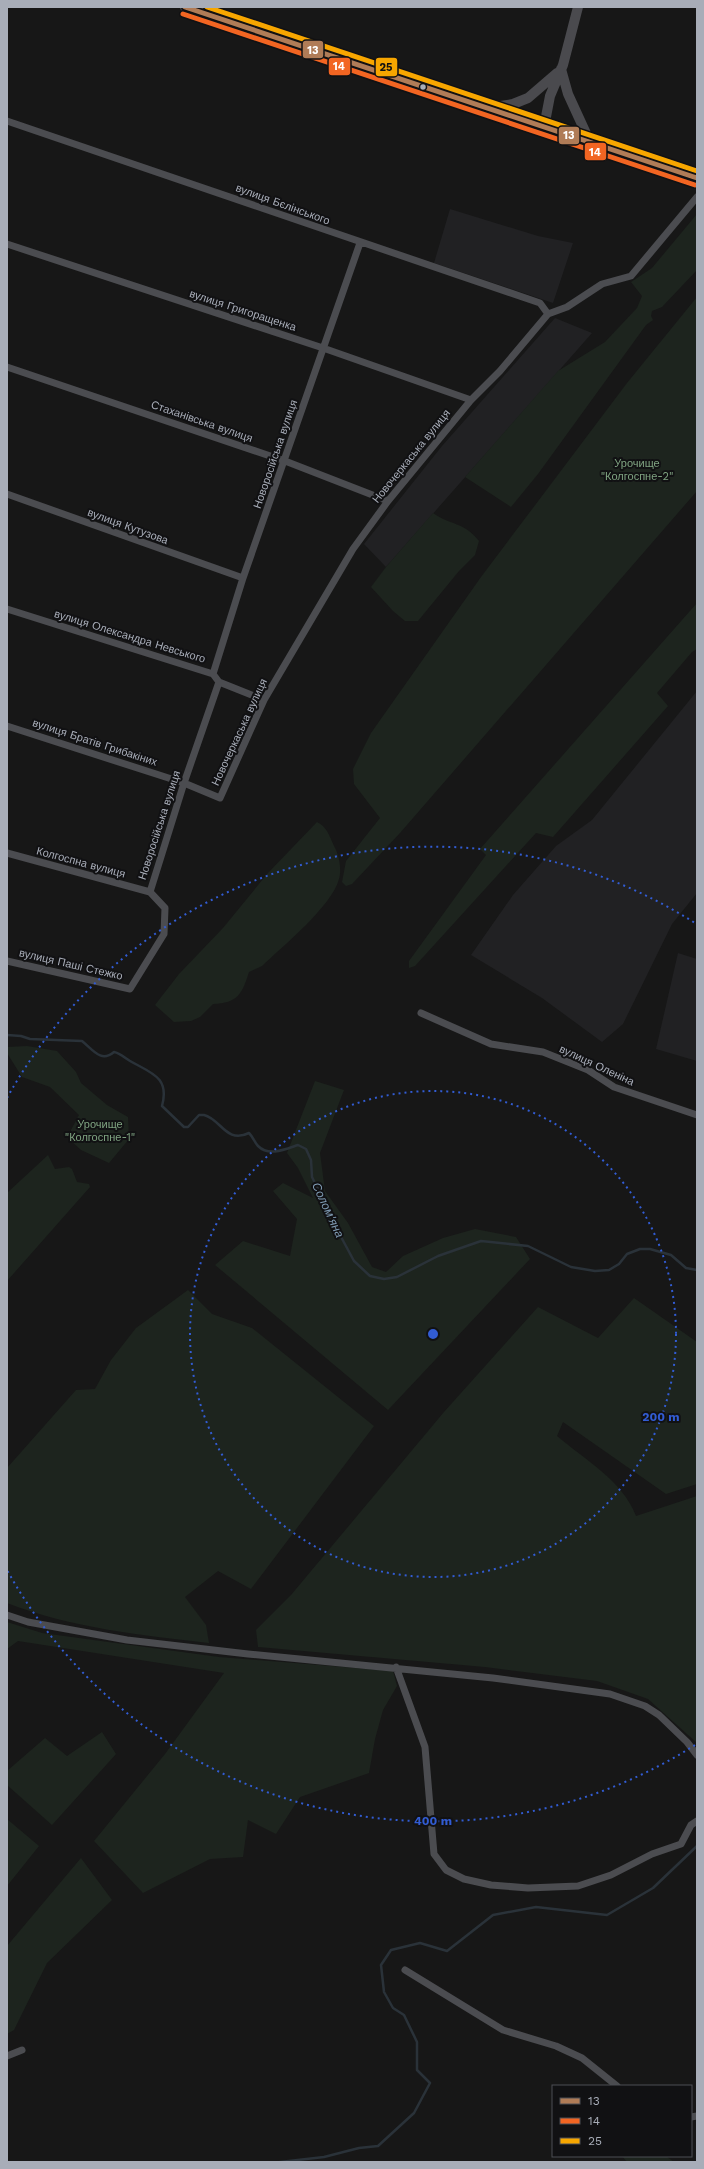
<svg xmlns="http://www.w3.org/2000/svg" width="704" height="2169" viewBox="0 0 704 2169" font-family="'Work Sans',sans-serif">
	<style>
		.built { fill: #212123 }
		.green { fill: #1d241e }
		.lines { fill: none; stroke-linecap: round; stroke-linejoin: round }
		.stream { stroke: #2a3239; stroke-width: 2.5 }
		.street { stroke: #4b4c50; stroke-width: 7 }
		.secondary { stroke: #4a4a4e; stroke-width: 10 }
		.bus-1-casing { stroke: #111113; stroke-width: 8 }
		.bus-2-casing { stroke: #111113; stroke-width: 8 }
		.bus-3-casing { stroke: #111113; stroke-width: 8 }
		.bus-1 { stroke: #b07c57; stroke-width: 5 }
		.bus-2 { stroke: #f26522; stroke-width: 5 }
		.bus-3 { stroke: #f7a600; stroke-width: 5 }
		.ring { fill: none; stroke: #325cd3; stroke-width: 2; stroke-dasharray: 2 4 }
		.bus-dot { fill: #a8adb8; stroke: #111113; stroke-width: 1.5 }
		.labels { text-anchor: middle; stroke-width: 4; stroke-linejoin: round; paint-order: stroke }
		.street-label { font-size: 11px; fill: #a8adb8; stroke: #111113 }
		.park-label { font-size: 11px; fill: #7fa381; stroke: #111113 }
		.water-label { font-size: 12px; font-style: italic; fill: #7f9bb3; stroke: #111113 }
		.centre { fill: #325cd3; stroke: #111113; stroke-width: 2 }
		.ring-label { font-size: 12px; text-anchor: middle; font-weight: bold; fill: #325cd3; stroke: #111113; stroke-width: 4; stroke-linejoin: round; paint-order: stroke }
		.line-badge { stroke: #111113; stroke-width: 1.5 }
		.badge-label { font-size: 11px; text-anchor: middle; font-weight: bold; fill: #fff }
		.pale-badge-label { font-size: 11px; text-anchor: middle; font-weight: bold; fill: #111 }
	</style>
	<rect width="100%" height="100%" fill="#171717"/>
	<path class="built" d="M450 209 538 236 573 243 553 303 434 263Z
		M555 318 592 333 386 567 364 544 442 446Z
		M697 691V893L672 924 623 1024 602 1042 542 998 471 955 513 895 556 846 592 820Z
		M678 953 697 959V1061L656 1049Z"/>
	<path class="green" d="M697 214V270L662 307 652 311 651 316 653 320 646 325 538 474 511 507 465 477 558 371 605 342 637 308 642 296 631 282 652 268Z
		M697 297V491L400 833 352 884 346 886 342 882 346 861 380 818 354 784 353 769 371 733 481 577 627 383Z
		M433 513C451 526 463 521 479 541L475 555 459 571 418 621H405L393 611 371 587 386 567Z
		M697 603V649L692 652 657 693 668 706 553 837 536 833 415 966 409 968V961L486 855 480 849Z
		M317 822C327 827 329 835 334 846 339 855 342 869 339 879 332 906 283 946 262 966L249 972C242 994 238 1003 213 1004L200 1017 191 1021 174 1022 155 1005 179 974 223 928 268 873Z
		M27 1046 57 1051 76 1072 81 1083 107 1105 128 1117 129 1139 109 1163 81 1150 70 1140 71 1130 79 1115 50 1087 22 1077 7 1053V1047Z
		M315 1081 344 1090 320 1153 325 1191 348 1223 372 1267 386 1272 403 1256 443 1238 475 1229 516 1237 530 1259 388 1410 215 1265 243 1241 290 1256 297 1219 273 1191 283 1183 313 1198 298 1168 287 1153Z
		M48 1155 55 1169 69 1167 72 1169 77 1182 89 1184 90 1187 7 1281V1193Z
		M188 1290 212 1314 252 1328 374 1426 251 1589 218 1571 185 1597 206 1625 209 1643C141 1635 71 1628 7 1603V1468L76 1390 95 1389 111 1360 136 1328Z
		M634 1298 697 1342V1484L666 1494 563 1422 557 1436C584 1459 623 1481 636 1516L697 1496V1743L648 1699 597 1681 485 1667 258 1647 256 1630 291 1595 444 1412 538 1307 598 1338Z
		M7 1622 42 1633 219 1657 393 1671 397 1686 383 1710 375 1739 369 1773 300 1797 276 1834 248 1820 243 1857 210 1859 143 1893 94 1841 165 1754 224 1673 18 1641 7 1649Z
		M102 1732 116 1754 52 1825 7 1785V1771L45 1738 67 1756Z
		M7 1819 39 1846 7 1886Z
		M81 1858 112 1900 47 1963 14 2030 7 2034V1946Z
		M622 2156H666L674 2162H627Z"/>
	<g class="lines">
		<path class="stream" d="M7 1035 21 1036 30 1039 82 1041C93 1050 101 1063 114 1052 120 1053 125 1058 130 1061 151 1073 170 1077 162 1106L184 1127H188L199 1115H204C221 1119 226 1144 249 1133 253 1137 255 1143 258 1146 269 1157 286 1149 298 1145L306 1149 311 1160 312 1177 340 1235 354 1261 370 1276 384 1279 397 1277 438 1256 481 1241 528 1246 571 1267 595 1271 609 1270 619 1264 627 1254 640 1249H650L671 1255 686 1268 697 1270
			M280 2162 324 2157 359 2148 378 2146 414 2113 430 2083 417 2070V2042L404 2015 393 2008 384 1992 381 1965 391 1950 420 1943 447 1951 493 1915 536 1907 607 1915 653 1888 697 1846"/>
		<path class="street" d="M7 121 540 303 548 314
			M7 244 323 348 471 400
			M7 367 285 461 388 501
			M7 494 243 578
			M7 609 213 674 219 682 264 700
			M213 674 243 578 360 243
			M7 726 184 783 220 798 264 700 353 549 388 501 471 400 500 371 548 314 567 307 602 284 631 276 697 197
			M7 853 150 892
			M7 961 130 989 164 934 165 908 150 892 184 783 219 682
			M421 1013 491 1044 543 1052 588 1070 614 1087 697 1115
			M7 1615 28 1622 127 1640 248 1654 493 1678 610 1694 645 1706 659 1715 687 1742 697 1755
			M396 1667 425 1747 434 1854 446 1870 464 1879 491 1885 528 1888 578 1886 611 1875 652 1854 681 1844 691 1825 697 1821
			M405 1970 503 2030 556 2046 582 2058 617 2086
			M7 2056 22 2050
			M691 2117 697 2116"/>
		<path class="secondary" d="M185 7 697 178
			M561 69 568 94 590 142
			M487 108 513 104 528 98 557 73
			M544 127 550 96 563 65 578 7"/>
		<defs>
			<path id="bus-1" d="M185 7 697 178"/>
			<path id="bus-2" d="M183 14 695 185"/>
			<path id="bus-3" d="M207 7 697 171"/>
		</defs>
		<use href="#bus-1" class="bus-1-casing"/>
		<use href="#bus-2" class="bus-2-casing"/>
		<use href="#bus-3" class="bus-3-casing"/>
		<use href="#bus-1" class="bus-1"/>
		<use href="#bus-2" class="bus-2"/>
		<use href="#bus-3" class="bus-3"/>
	</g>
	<g class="ring">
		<circle cx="433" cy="1334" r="243"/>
		<path d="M695 1745A487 487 0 0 1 7 1570M7 1098A487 487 0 0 1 695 923"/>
	</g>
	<circle class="bus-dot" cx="423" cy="87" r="3.5"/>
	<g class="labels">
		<g class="street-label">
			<text transform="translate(283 204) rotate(20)" y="4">вулиця Бєлінського</text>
			<text transform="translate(243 310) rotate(18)" y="4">вулиця Григоращенка</text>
			<text transform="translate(202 421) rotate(19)" y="4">Стаханівська вулиця</text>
			<text transform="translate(275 454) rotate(-71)" y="4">Новоросійська вулиця</text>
			<text transform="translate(411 456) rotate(-51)" y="4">Новочеркаська вулиця</text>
			<text transform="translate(128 526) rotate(20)" y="4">вулиця Кутузова</text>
			<text transform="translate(130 636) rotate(17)" y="4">вулиця Олександра Невського</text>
			<text transform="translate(239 732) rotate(-65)" y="4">Новочеркаська вулиця</text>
			<text transform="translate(95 742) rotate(18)" y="4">вулиця Братів Грибакіних</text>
			<text transform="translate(159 825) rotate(-72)" y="4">Новоросійська вулиця</text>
			<text transform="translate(81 862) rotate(15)" y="4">Колгоспна вулиця</text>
			<text transform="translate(71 964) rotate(13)" y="4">вулиця Паші Стежко</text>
			<text transform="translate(597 1065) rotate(25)" y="4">вулиця Оленіна</text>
		</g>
		<g class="park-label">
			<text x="637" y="467">Урочище<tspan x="637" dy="13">"Колгоспне-2"</tspan></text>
			<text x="100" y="1128">Урочище<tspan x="100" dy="13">"Колгоспне-1"</tspan></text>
		</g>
		<g class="water-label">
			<text transform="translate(328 1210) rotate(65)" y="4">Солом'яна</text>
		</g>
	</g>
	<circle cx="433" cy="1334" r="6" class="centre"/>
	<g class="ring-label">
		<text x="661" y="1421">200 m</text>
		<text x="433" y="1825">400 m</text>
	</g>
	<g class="line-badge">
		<rect x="302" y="40" width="22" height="19" rx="4" fill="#b07c57"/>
		<rect x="328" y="57" width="23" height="19" rx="4" fill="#f26522"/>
		<rect x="375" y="57" width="23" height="20" rx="4" fill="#f7a600"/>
		<rect x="558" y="126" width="22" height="19" rx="4" fill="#b07c57"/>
		<rect x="584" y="142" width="23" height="19" rx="4" fill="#f26522"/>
	</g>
	<g class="badge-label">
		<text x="313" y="54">13</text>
		<text x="339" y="70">14</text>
		<text x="569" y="139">13</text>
		<text x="595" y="156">14</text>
	</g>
	<g class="pale-badge-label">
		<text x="386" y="71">25</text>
	</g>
	<rect width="704" height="2169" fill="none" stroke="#a8adb8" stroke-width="16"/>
	<rect x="552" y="2085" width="140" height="72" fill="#111113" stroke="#4d4f55"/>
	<rect x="560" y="2098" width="20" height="6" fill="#b07c57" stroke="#4d4f55"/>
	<text x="588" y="2105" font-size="12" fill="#a8adb8">13</text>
	<rect x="560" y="2118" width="20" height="6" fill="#f26522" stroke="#4d4f55"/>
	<text x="588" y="2125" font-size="12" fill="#a8adb8">14</text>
	<rect x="560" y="2138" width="20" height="6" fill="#f7a600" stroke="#4d4f55"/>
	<text x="588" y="2145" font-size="12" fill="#a8adb8">25</text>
</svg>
